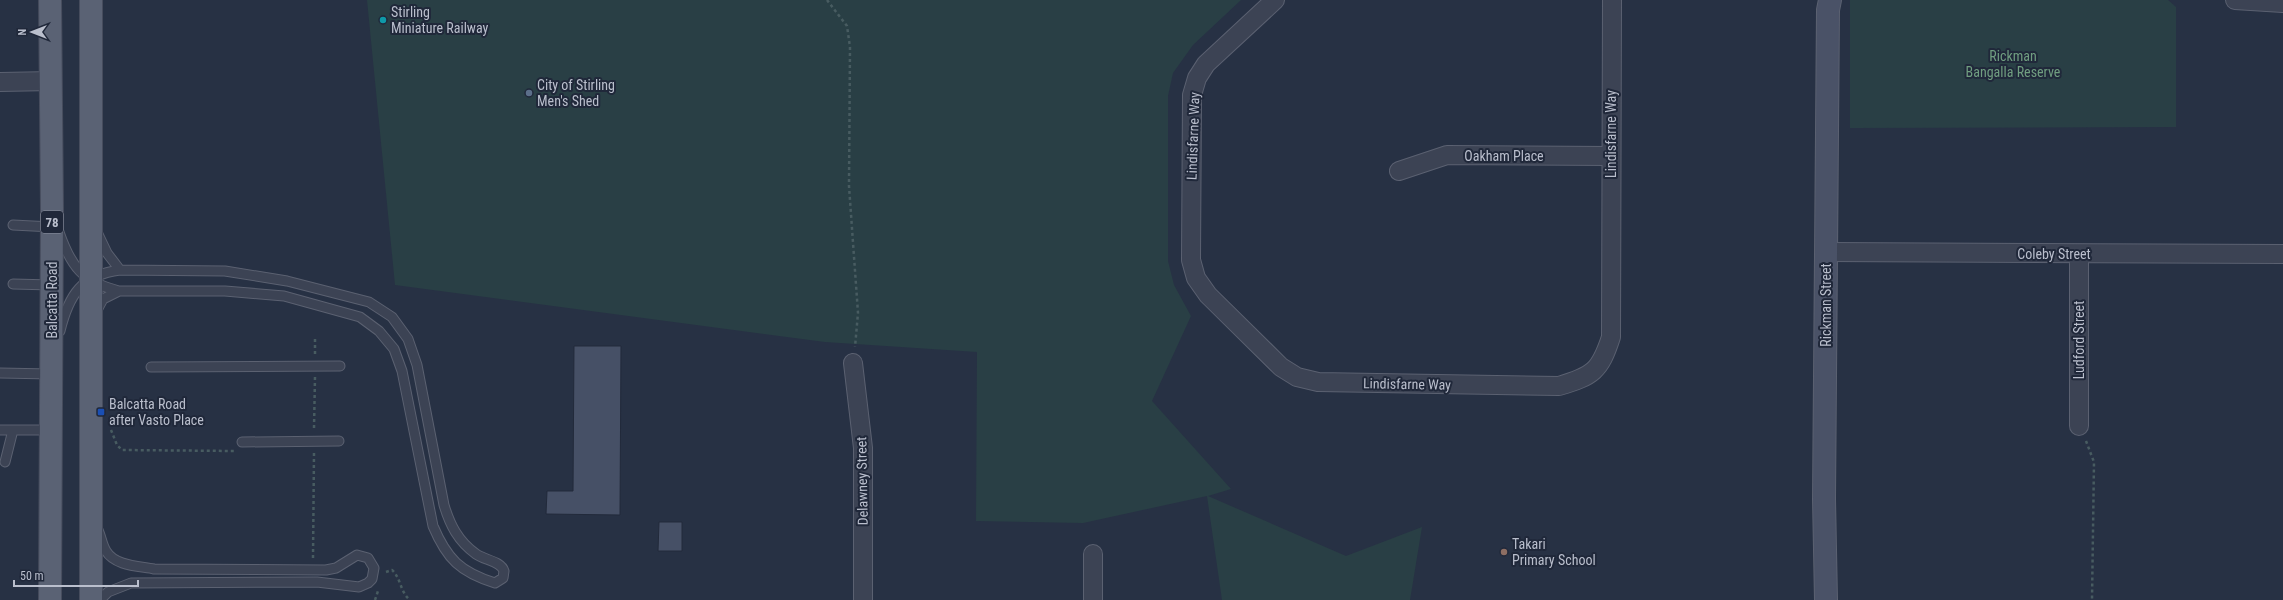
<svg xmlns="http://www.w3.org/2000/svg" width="2283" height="600" viewBox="0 0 2283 600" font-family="'Roboto Condensed',sans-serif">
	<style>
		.green { fill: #293f45 }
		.building { fill: #465066; stroke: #222a3b }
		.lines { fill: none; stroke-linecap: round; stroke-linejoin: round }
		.lane-casing { stroke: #5b6171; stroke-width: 11 }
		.street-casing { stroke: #5b6171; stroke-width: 20 }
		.secondary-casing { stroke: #5b6171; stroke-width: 24 }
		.primary-casing { stroke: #464c5d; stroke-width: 24 }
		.path { stroke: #485c61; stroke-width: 2.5; stroke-dasharray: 3 3; stroke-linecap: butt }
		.lane { stroke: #3c4354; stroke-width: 9 }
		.street { stroke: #3c4354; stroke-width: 18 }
		.secondary { stroke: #4a5267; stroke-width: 22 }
		.primary { stroke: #5a6274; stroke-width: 22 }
		.culture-dot { fill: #0f9aa8; stroke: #20283a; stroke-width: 1.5 }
		.service-dot { fill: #5c6f8a; stroke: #20283a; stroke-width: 1.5 }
		.transit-dot { fill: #1a4fb4; stroke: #20283a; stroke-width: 1.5 }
		.education-dot { fill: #8d6e63; stroke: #20283a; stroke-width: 1.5 }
		.labels { text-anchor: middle; stroke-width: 4; stroke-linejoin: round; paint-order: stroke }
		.shield { fill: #20283a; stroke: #8c92a1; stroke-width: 1 }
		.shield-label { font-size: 13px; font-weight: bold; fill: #babfcd }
		.poi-label { font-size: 14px; fill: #babfcd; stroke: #20283a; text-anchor: start }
		.park-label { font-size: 14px; fill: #709e80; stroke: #20283a }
		.street-label { font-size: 14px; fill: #babfcd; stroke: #20283a }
	</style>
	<rect width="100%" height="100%" fill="#273144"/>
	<path class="green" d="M367 0H1241L1193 45 1173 73 1168 96V261L1174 285 1191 316 1152 401 1231 489 1208 496 1346 556 1422 527 1410 600H1222L1207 496 1083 523 976 521 977 352 825 342 395 285Z
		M1850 0H2168L2176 7V127L1850 128Z"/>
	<path class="building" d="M574 346H621L620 515 546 514 547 491H573Z
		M659 522H682V551H658Z"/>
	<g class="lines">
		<defs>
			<path id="lane" d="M13 225 52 227
				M59 232C71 267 83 282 119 291
				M97 232 107 253 120 270
				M13 284 52 285
				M60 331C69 294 82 275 120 270L225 271 287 281 369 302 392 317 408 339 417 365 444 505C450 525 458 541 476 554 484 560 501 561 504 571L503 578 495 583C460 572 447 559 433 526L402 371 394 349 379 331 360 317 284 296 225 291H119L103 299 96 312
				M151 367 340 366
				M0 373 51 374
				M0 430H51
				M242 442 339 441
				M5 462 13 430
				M98 530C101 536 102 545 106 551 115 566 139 566 154 569L326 570 336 568 357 555 368 558 374 568 372 579 368 583 359 587 317 582 131 583 108 592 100 600"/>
			<path id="street" d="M1275 0 1206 64 1197 78 1192 95 1191 260 1196 278 1208 295 1281 367 1297 377 1318 382 1559 386C1593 376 1600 371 1611 337L1612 0
				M2235 0 2283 3
				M0 82 52 81
				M1399 171 1447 155 1611 156
				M1826 252 2283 254
				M2079 254V426
				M853 363 863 448V600
				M1093 600V554"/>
			<path id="secondary" d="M1826 600 1824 499 1828 10 1830 0"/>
			<path id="primary" d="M50 0 52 210 50 600
				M91 0V600"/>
		</defs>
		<use href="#lane" class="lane-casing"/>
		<use href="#street" class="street-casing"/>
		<use href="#secondary" class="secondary-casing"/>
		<use href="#primary" class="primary-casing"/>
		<path class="path" d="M827 0 847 26 850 47 849 186 858 313 855 347
			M315 339V354
			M314 428 315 377
			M111 430 117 445 122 450 234 451
			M2086 441 2094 462 2092 600
			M313 558 314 453
			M386 572 392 570C401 578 400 592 410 600
			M375 600 378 591"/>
		<use href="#lane" class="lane"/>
		<use href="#street" class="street"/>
		<use href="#secondary" class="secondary"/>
		<use href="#primary" class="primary"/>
	</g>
	<circle class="culture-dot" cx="383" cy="20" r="4"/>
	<circle class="service-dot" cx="529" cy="93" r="4"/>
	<rect class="transit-dot" x="97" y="408" width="8" height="8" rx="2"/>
	<circle class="education-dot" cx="1504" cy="552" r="4"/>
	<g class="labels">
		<rect class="shield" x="41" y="211" width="22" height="22" rx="3"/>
		<g class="shield-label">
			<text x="52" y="227">78</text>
		</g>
		<g class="poi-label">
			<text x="391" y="17">Stirling<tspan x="391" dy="16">Miniature Railway</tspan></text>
			<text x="537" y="90">City of Stirling<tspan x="537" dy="16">Men's Shed</tspan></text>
			<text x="109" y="409">Balcatta Road<tspan x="109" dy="16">after Vasto Place</tspan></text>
			<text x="1512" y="549">Takari<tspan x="1512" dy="16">Primary School</tspan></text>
		</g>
		<g class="park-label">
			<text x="2013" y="61">Rickman<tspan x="2013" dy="16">Bangalla Reserve</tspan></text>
		</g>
		<g class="street-label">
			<text transform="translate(1611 134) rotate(-90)" y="5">Lindisfarne Way</text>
			<text transform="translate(1193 136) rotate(-88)" y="5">Lindisfarne Way</text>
			<text x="1504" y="161">Oakham Place</text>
			<text x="2054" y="259">Coleby Street</text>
			<text transform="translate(52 300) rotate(-90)" y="5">Balcatta Road</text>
			<text transform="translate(1826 305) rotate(-90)" y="5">Rickman Street</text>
			<text transform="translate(2079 340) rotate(-90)" y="5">Ludford Street</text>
			<text transform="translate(1407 384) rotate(1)" y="5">Lindisfarne Way</text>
			<text transform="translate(862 481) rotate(-91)" y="5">Delawney Street</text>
		</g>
	</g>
	<g transform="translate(32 32) rotate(270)" stroke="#20283a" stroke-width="3" paint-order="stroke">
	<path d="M0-3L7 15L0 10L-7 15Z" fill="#babfcd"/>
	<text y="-6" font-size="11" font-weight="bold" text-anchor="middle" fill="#babfcd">N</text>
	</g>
	<path d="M14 580v6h124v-6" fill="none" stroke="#babfcd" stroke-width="2"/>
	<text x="20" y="580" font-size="12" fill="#babfcd" stroke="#20283a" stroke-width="3" paint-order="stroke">50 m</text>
</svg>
